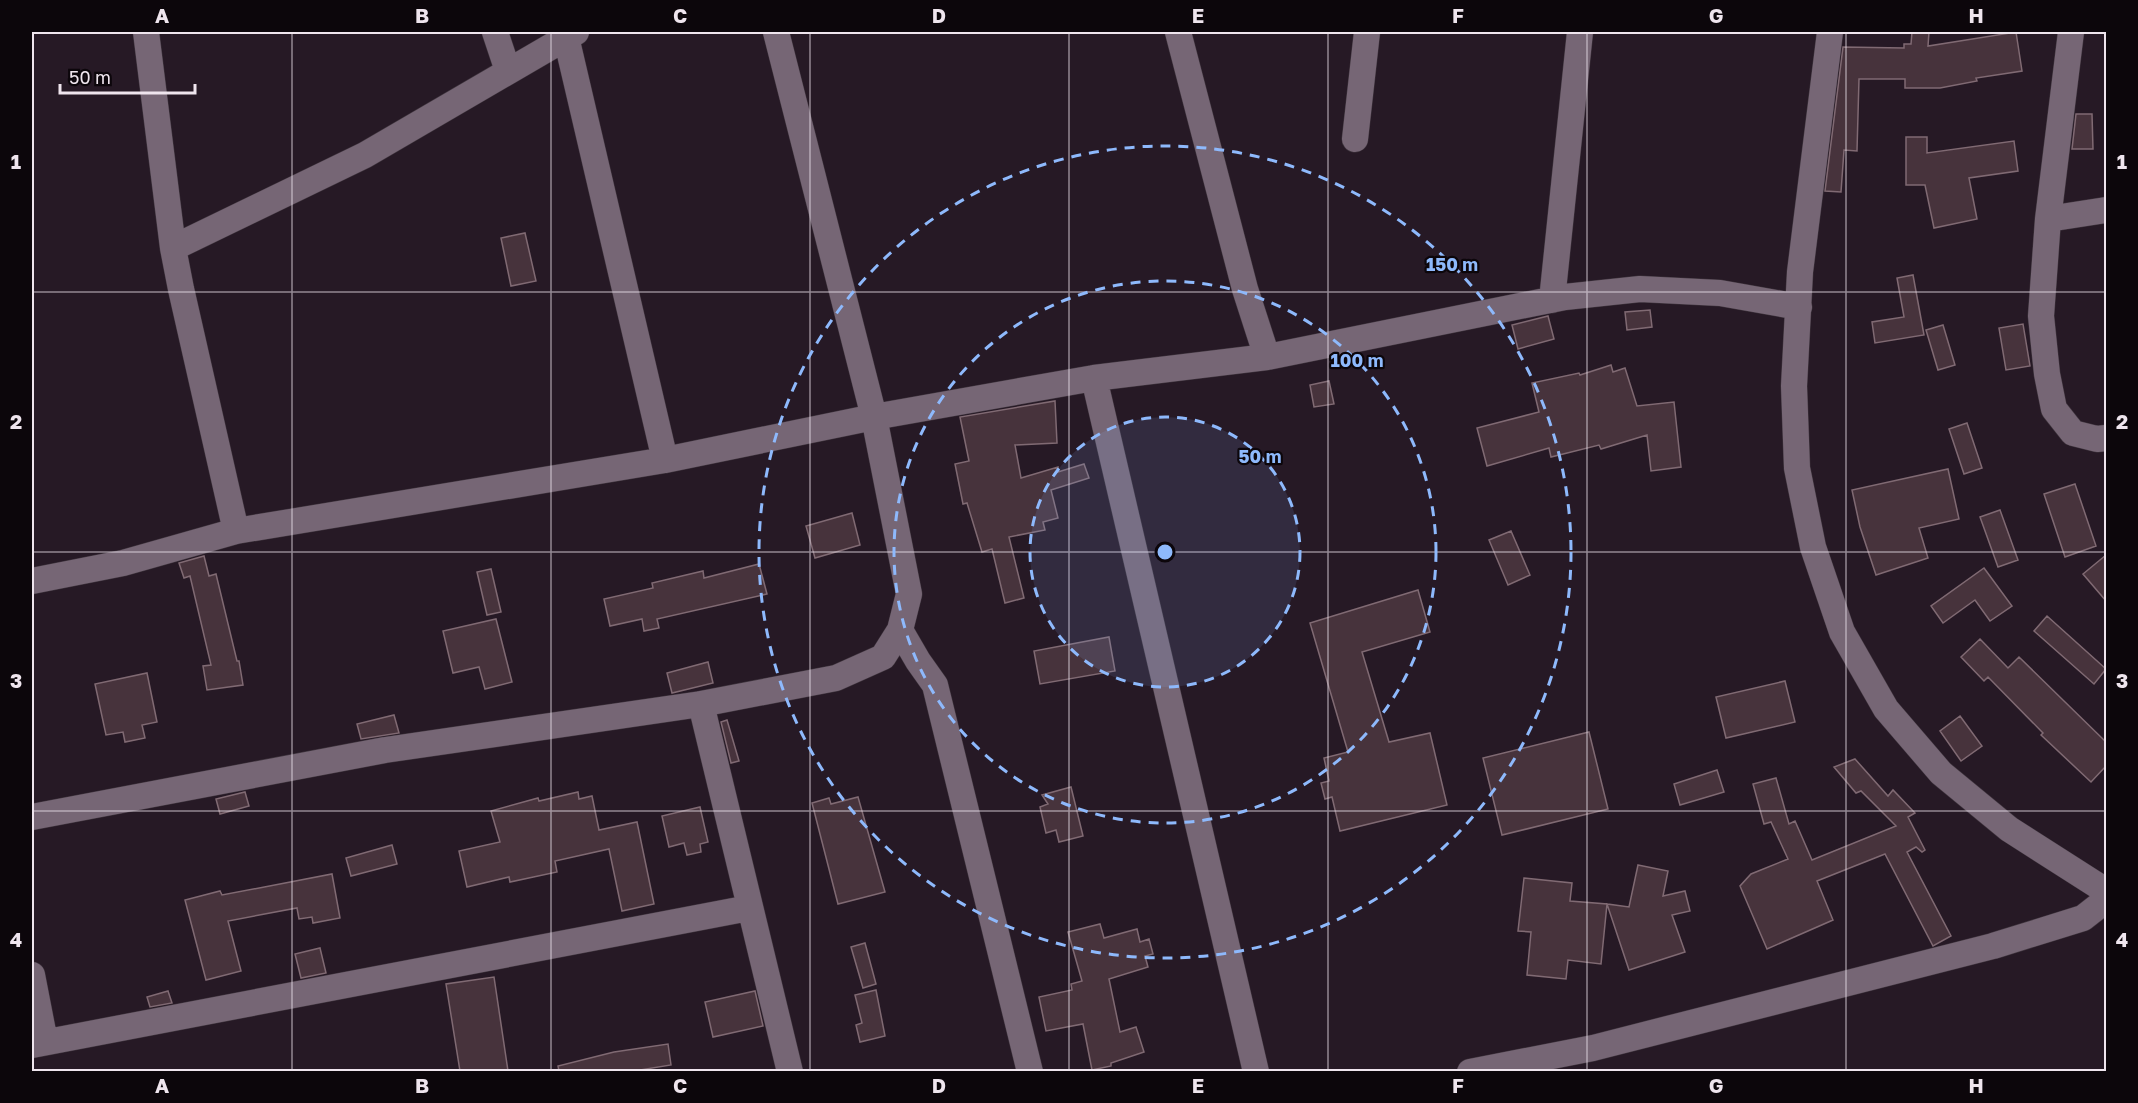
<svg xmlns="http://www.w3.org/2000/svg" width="2138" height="1103" viewBox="0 0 2138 1103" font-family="'Golos Text',sans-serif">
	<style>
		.building { fill: #47333c; stroke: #806a73; stroke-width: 1.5 }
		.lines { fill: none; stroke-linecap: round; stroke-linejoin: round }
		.minor-casing { stroke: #40363f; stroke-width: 27 }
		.minor { stroke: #766675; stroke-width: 26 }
		.grid { fill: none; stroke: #efe5ee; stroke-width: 1.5; stroke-opacity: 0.55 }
		.ring { fill: none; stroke: #8eb9fc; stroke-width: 3; stroke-dasharray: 10 8 }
		.centre { fill: #8eb9fc; stroke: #0c060b; stroke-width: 3 }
		.ring-label { font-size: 18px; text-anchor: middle; font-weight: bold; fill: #8eb9fc; stroke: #0c060b; stroke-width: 4.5; stroke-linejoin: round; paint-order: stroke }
		.neatline { fill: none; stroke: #efe5ee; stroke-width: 2 }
		.grid-label { font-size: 20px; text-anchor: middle; font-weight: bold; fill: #efe5ee }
	</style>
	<rect width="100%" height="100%" fill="#261925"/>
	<path class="building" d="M1912 32H1929L1928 46 2016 32 2022 71 1976 78 1977 81 1940 88H1905V79H1859L1857 151 1844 150 1841 192 1825 191 1843 47 1904 48V44H1911Z
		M2076 114H2092L2093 149H2072Z
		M1906 137H1927V153L2014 141 2018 171 1969 178 1977 219 1934 228 1925 185H1906Z
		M525 233 536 281 511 286 501 238Z
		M1913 275 1924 335 1875 343 1872 322 1904 317 1897 278Z
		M1650 310 1652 327 1627 330 1625 312Z
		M1548 316 1554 339 1518 349 1512 325Z
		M2023 324 2030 366 2006 370 1999 328Z
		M1943 325 1955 365 1938 370 1926 330Z
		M1611 365 1613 372 1625 368 1637 406 1674 402 1681 467 1651 471 1647 435 1601 449 1599 445 1551 457 1549 448 1487 466 1477 428 1539 412 1532 383 1579 373 1580 375Z
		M1329 381 1334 404 1314 407 1310 385Z
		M1055 401 1057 443 1015 445 1021 478 1058 467V472L1084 464 1089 478 1051 490 1058 518 1043 522 1045 530 1009 537 1024 598 1005 603 992 549 982 552 967 503 963 504 955 464 969 461 960 417Z
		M1967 423 1982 468 1964 474 1949 429Z
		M1948 469 1959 519 1919 528 1928 558 1876 575 1860 527 1852 490Z
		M2075 484 2096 546 2065 557 2044 494Z
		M2000 510 2018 560 1998 567 1980 517Z
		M852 513 860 545 815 558 806 526Z
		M1511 531 1530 575 1508 585 1489 540Z
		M2106 555V601L2083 574Z
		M204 556 209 576 216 574 237 661H239L243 685 207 690 203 666 211 665 190 576 184 578 179 563Z
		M759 564 767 594 657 619 659 628 644 631 642 619 610 626 604 599 653 588 652 583 703 571 704 578Z
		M1984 568 2012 606 1990 621 1975 600 1943 623 1931 606Z
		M491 569 501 612 487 615 477 572Z
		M1418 590 1430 632 1362 652 1389 742 1430 733 1447 805 1340 831 1332 797 1325 799 1321 783 1329 781 1324 758 1348 752 1310 623Z
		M2047 616 2106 669 2094 684 2034 631Z
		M496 619 512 682 485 689 479 667 453 673 443 631Z
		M1109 637 1115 671 1040 684 1034 651Z
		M1980 639 2008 668 2019 657 2106 742V766L2091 782 2041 735 2043 733 1988 677 1984 681 1961 657Z
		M708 662 713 683 672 693 667 673Z
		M147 673 157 722 142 725 145 738 125 742 123 732 106 735 95 684Z
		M1785 681 1795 722 1726 738 1716 697Z
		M394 715 399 733 361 739 357 724Z
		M1960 716 1982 746 1961 761 1940 731Z
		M727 720 739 761 731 763 721 722Z
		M1589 732 1608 809 1502 835 1483 758Z
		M1855 759 1888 796 1893 790 1915 813 1908 817 1925 850 1922 852 1916 847 1907 852 1951 936 1933 946 1885 854 1817 881 1833 920 1767 949 1740 886 1751 874 1788 859 1771 822 1764 824 1753 784 1776 778 1789 824 1795 821 1812 860 1896 826 1861 791 1856 793 1834 767Z
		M1717 770 1724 792 1680 805 1674 784Z
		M1071 787 1083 836 1059 842 1056 830 1046 833 1040 807 1048 804 1042 795Z
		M245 792 249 806 220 814 216 799Z
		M578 792 579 799 592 796 599 830 637 822 654 904 622 911 609 849 555 861 557 872 510 882 509 877 467 887 459 851 500 842 491 811 538 798 539 801Z
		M858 797 885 892 838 904 812 803 829 798 831 804Z
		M700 807 708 842 700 844 701 852 687 855 684 843 669 847 662 816Z
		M392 845 397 864 351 876 346 858Z
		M1638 865 1668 871 1663 896 1685 891 1690 911 1672 915 1685 952 1629 970 1607 904 1629 907Z
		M332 874 340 918 313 923 312 917 299 919 297 908 228 921 241 971 206 980 185 900 220 891 222 895Z
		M1524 878 1572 883 1570 901 1607 904 1601 964 1568 960 1566 979 1527 975 1531 932 1518 931Z
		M1100 924 1104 938 1137 929 1140 942 1149 939 1153 954 1145 956 1148 967 1109 979 1120 1032 1136 1027 1144 1052 1111 1063V1066L1092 1070 1083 1024 1046 1031 1039 997 1072 990 1071 984 1082 981 1068 932Z
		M865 943 876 984 863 988 851 947Z
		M320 948 326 973 301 978 295 954Z
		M494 977 508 1071H460L446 984Z
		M876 990 885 1036 860 1042 856 1025 862 1023 855 995Z
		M168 991 172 1003 150 1007 147 997Z
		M755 991 763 1026 713 1037 705 1002Z
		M668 1044 671 1065 634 1071H559L558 1066 614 1052Z"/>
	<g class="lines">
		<defs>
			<path id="minor" d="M146 32 173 248 181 289 236 531
				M495 32 508 71
				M1178 32 1245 289 1267 357
				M1830 32 1800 272 1794 386 1797 468 1813 547 1842 632 1886 709 1941 773 2009 829 2106 891
				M2071 32 2048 219 2041 316 2047 374 2054 409 2073 433 2097 439 2106 438
				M566 37 665 460
				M1355 139 1367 32
				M2048 219 2106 210
				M173 248 365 155 576 32
				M1552 300 1580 32
				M1094 378 1256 1072
				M32 581 123 563 236 531 665 460 874 417 1094 378 1267 357 1565 297 1640 289 1720 293 1799 307
				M900 630 918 661 935 685 1030 1072
				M701 704 790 1072
				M32 817 385 750 701 704 836 678 883 657 900 630 909 594 874 417 776 32
				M32 975 45 1042
				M32 1045 749 908
				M1470 1072 1593 1048 1993 946 2083 918 2106 900"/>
		</defs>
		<use href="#minor" class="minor-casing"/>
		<use href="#minor" class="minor"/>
	</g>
	<path class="grid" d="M292 32V1072M551 32V1072M810 32V1072M1069 32V1072M1328 32V1072M1587 32V1072M1846 32V1072M32 292H2106M32 552H2106M32 811H2106"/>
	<circle cx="1165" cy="552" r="135" fill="#8eb9fc" fill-opacity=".12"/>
	<g class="ring">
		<circle cx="1165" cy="552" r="135"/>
		<circle cx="1165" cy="552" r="271"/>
		<circle cx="1165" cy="552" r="406"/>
	</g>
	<circle cx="1165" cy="552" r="9" class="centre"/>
	<g class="ring-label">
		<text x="1452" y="271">150 m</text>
		<text x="1357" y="367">100 m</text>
		<text x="1260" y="463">50 m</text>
	</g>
	<rect width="2138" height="1103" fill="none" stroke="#0c060b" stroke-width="66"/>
	<path d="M60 84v9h135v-9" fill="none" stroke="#efe5ee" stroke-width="3"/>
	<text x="69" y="84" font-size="18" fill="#efe5ee" stroke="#0c060b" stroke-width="4.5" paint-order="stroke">50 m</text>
	<rect x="33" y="33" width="2072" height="1037" class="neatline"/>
	<g class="grid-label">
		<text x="162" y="23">A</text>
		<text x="422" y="23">B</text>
		<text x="680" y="23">C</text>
		<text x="939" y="23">D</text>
		<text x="1198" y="23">E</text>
		<text x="1458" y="23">F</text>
		<text x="1716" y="23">G</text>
		<text x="1976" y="23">H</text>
		<text x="16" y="169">1</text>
		<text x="2122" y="169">1</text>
		<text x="16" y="429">2</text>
		<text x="2122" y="429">2</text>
		<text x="16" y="688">3</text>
		<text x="2122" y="688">3</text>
		<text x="16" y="947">4</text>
		<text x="2122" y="947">4</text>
		<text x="162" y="1093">A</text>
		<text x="422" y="1093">B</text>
		<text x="680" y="1093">C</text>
		<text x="939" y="1093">D</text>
		<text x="1198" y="1093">E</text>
		<text x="1458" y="1093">F</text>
		<text x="1716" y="1093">G</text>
		<text x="1976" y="1093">H</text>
	</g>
</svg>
